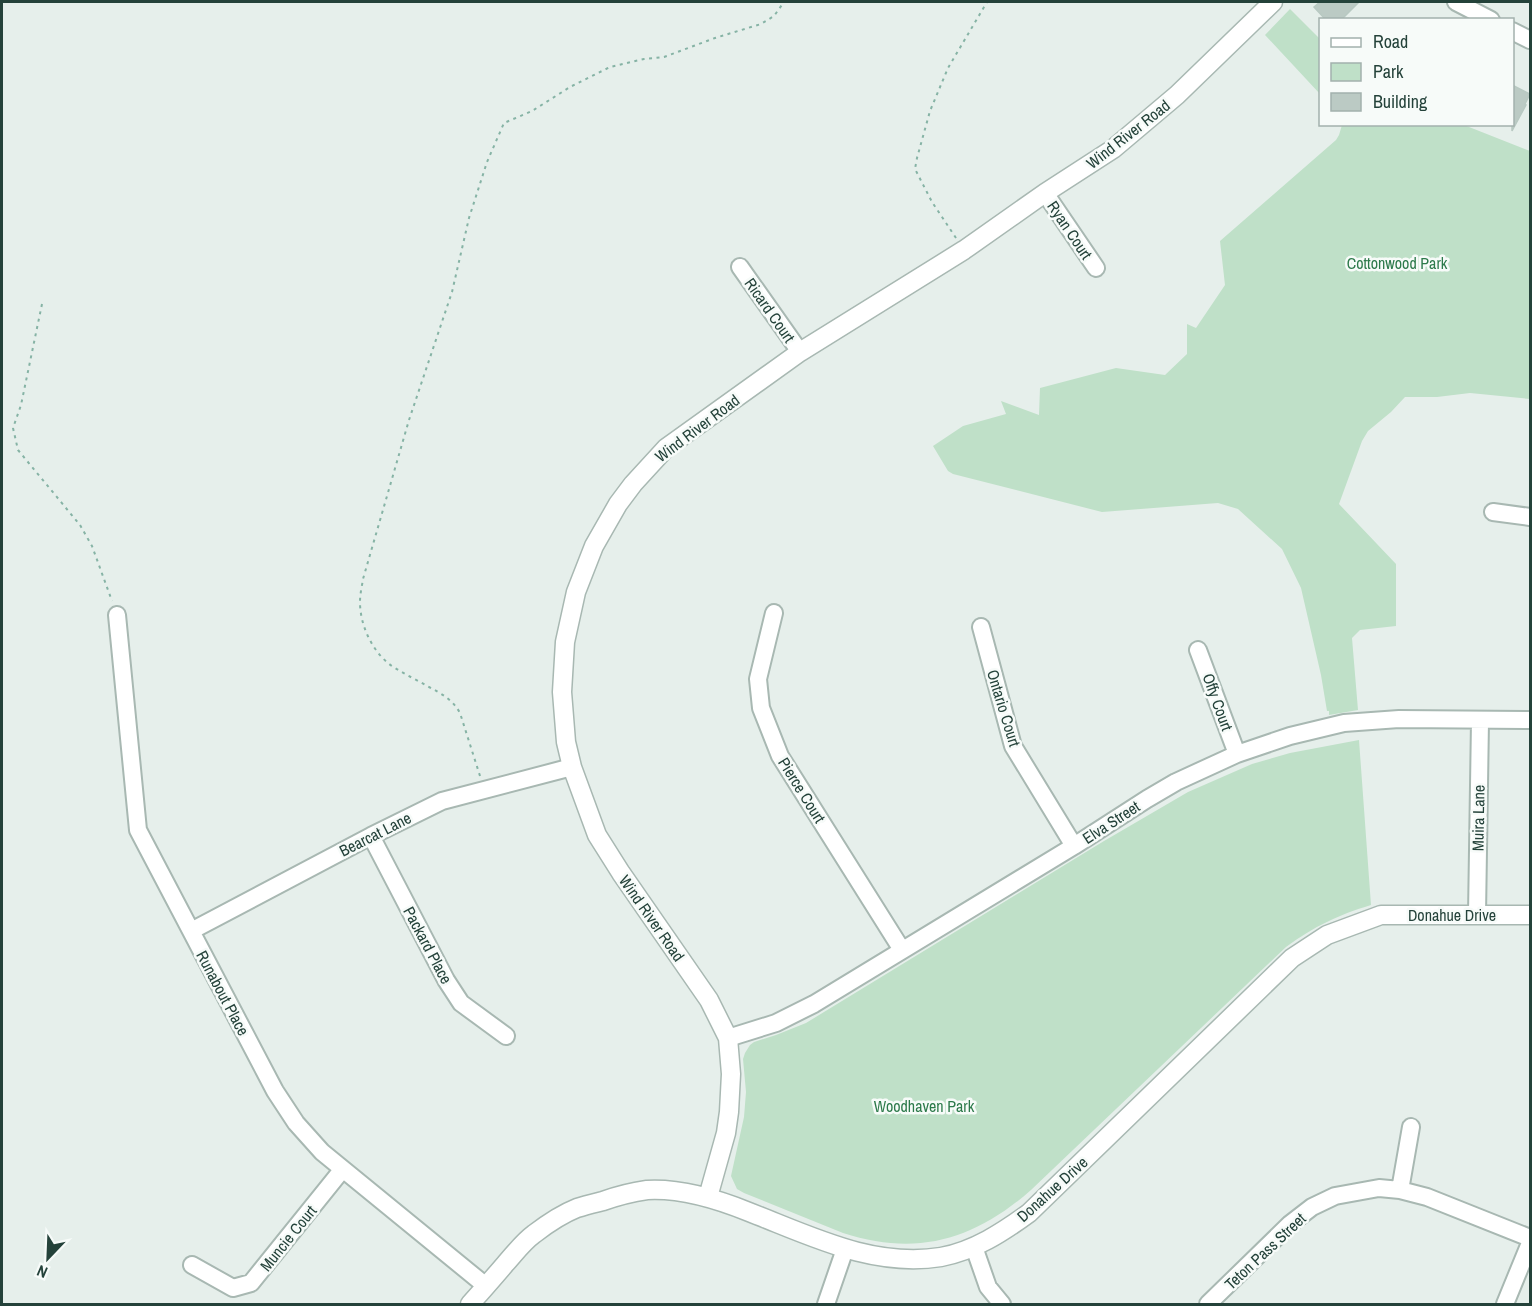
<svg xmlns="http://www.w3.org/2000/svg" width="1532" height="1306" viewBox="0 0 1532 1306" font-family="'Archivo Narrow',sans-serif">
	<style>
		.green { fill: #bfe0c8 }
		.building { fill: #bbcac4; stroke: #b8c9c2; stroke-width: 1.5 }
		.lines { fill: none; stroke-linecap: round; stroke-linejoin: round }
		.minor-casing { stroke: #a8b8b2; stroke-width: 20 }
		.tertiary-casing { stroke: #a8b8b2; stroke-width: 21 }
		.path { stroke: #86b3a5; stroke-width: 2; stroke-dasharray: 3 4.5; stroke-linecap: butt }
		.minor { stroke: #fff; stroke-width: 16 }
		.tertiary { stroke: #fff; stroke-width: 18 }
		.labels { text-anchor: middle; stroke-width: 5; stroke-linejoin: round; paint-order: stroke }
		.street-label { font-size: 16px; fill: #24423a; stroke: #f7fbf9 }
		.park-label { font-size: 16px; fill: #2d7a4b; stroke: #f7fbf9 }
	</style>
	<rect width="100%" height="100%" fill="#e6efeb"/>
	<path class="green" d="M1290 9 1320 39V94L1265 35Z
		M1342 125H1464L1530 151V399L1470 393 1437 397H1405L1391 412 1368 431 1362 441 1339 504 1396 564V626L1360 630 1352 638 1358 710 1329 715V711H1327L1321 675 1301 588 1282 549 1238 509 1218 503 1102 512 953 474 948 471 933 446 963 426 1006 414 1001 401 1039 415 1040 388 1116 368 1165 375 1187 354V324L1196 328 1225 285 1220 241 1336 140 1339 135Z
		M1359 740 1371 905C1338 915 1315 926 1286 947L1031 1190C974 1240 917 1257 843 1233L744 1193 737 1189 731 1176 744 1117 746 1092 743 1059 745 1053 750 1045 754 1042 776 1035 806 1023 1104 841 1188 792 1252 764 1290 753Z"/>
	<path class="building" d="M1320 2H1359L1341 20H1326L1314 7Z
		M1512 85 1530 94 1525 104 1526 105 1512 131Z"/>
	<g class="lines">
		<defs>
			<path id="minor" d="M1456 2 1491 20
				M1512 31 1530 40
				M1045 193 1096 268
				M740 267 800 352
				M1493 512 1530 517
				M774 613 758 679 761 708 780 756 902 950
				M117 615 138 830 275 1091 296 1123 322 1152 486 1286
				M981 627 1013 746 1074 846
				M1198 650 1237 754
				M371 836 446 980 461 1003 506 1036
				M1477 915 1480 721
				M191 931 371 836 442 801 572 767
				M728 1038 776 1023 814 1004 1074 846 1147 799 1176 782 1237 754 1290 736 1344 723 1399 719 1530 720
				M1400 1190 1411 1127
				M974 1247 988 1287 1002 1304
				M192 1265 233 1288 251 1283 342 1170
				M826 1304 845 1249
				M1208 1304 1290 1224 1312 1207 1335 1196 1379 1188 1400 1190 1427 1197 1530 1238
				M1505 1304 1530 1243"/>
			<path id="tertiary" d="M708 1197 726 1133 729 1112 731 1074 728 1038 709 1000 621 873 597 835 572 767 566 742 562 692 565 642 576 592 594 546 618 504 633 484 666 448 800 352 964 250 1045 193 1113 149 1177 95 1273 2
				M470 1304C482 1291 494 1277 506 1263 515 1253 523 1242 534 1234 547 1224 562 1214 577 1208 586 1205 595 1203 603 1201 617 1196 633 1192 647 1190 682 1188 717 1199 749 1212 811 1236 873 1268 941 1257 974 1251 1003 1232 1029 1213L1292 958 1327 935 1381 915H1530"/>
		</defs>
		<use href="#minor" class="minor-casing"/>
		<use href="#tertiary" class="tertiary-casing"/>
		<path class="path" d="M956 238 932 202 915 169 917 158 930 111 948 68 987 2
			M42 304 21 405 13 428 18 450 80 525 92 546 112 601
			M480 776 460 713C453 700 442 694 429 687 417 680 404 674 392 666 373 653 360 626 360 602 360 594 362 586 363 579L409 420 452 292 469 218 487 162 504 123 532 111 570 87 610 67 644 59 664 57 715 38 761 24 774 16 784 2"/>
		<use href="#minor" class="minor"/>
		<use href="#tertiary" class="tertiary"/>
	</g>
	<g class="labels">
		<g class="street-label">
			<text transform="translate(1128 134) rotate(-38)" y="6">Wind River Road</text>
			<text transform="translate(1070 230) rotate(56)" y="6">Ryan Court</text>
			<text transform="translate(770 310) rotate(55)" y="6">Ricard Court</text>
			<text transform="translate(697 428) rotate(-37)" y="6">Wind River Road</text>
			<text transform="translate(1218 702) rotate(70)" y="6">Offy Court</text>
			<text transform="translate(1004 708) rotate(73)" y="6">Ontario Court</text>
			<text transform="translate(802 790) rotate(58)" y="6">Pierce Court</text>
			<text transform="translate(1478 818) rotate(-89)" y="6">Muira Lane</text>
			<text transform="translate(1111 822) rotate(-33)" y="6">Elva Street</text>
			<text transform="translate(375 834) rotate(-27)" y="6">Bearcat Lane</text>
			<text x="1452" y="921">Donahue Drive</text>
			<text transform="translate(652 918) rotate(55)" y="6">Wind River Road</text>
			<text transform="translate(428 945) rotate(62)" y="6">Packard Place</text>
			<text transform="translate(223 993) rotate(62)" y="6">Runabout Place</text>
			<text transform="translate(1052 1189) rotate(-42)" y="6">Donahue Drive</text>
			<text transform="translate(288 1238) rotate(-51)" y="6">Muncie Court</text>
			<text transform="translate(1265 1251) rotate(-43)" y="6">Teton Pass Street</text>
		</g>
		<g class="park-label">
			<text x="1397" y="269">Cottonwood Park</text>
			<text x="924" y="1112">Woodhaven Park</text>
		</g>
	</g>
	<rect width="1532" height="1306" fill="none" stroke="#24423a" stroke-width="6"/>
	<rect x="1319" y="18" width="195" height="108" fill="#f7fbf9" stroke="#a3b1ad" stroke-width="1.5"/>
	<rect x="1331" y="38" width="30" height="9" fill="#ffffff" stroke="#a3b1ad" stroke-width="1.5"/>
	<text x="1373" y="48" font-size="18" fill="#24423a">Road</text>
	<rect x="1331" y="63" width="30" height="18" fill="#bfe0c8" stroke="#a3b1ad" stroke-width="1.5"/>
	<text x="1373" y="78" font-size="18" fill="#24423a">Park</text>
	<rect x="1331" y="93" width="30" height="18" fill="#bbcac4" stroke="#a3b1ad" stroke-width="1.5"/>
	<text x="1373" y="108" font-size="18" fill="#24423a">Building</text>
	<g transform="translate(48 1258) rotate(203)" stroke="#f7fbf9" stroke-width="4.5" paint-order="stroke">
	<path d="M0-4.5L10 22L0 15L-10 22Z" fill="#24423a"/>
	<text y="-9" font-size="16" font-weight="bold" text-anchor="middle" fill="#24423a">N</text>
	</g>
</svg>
